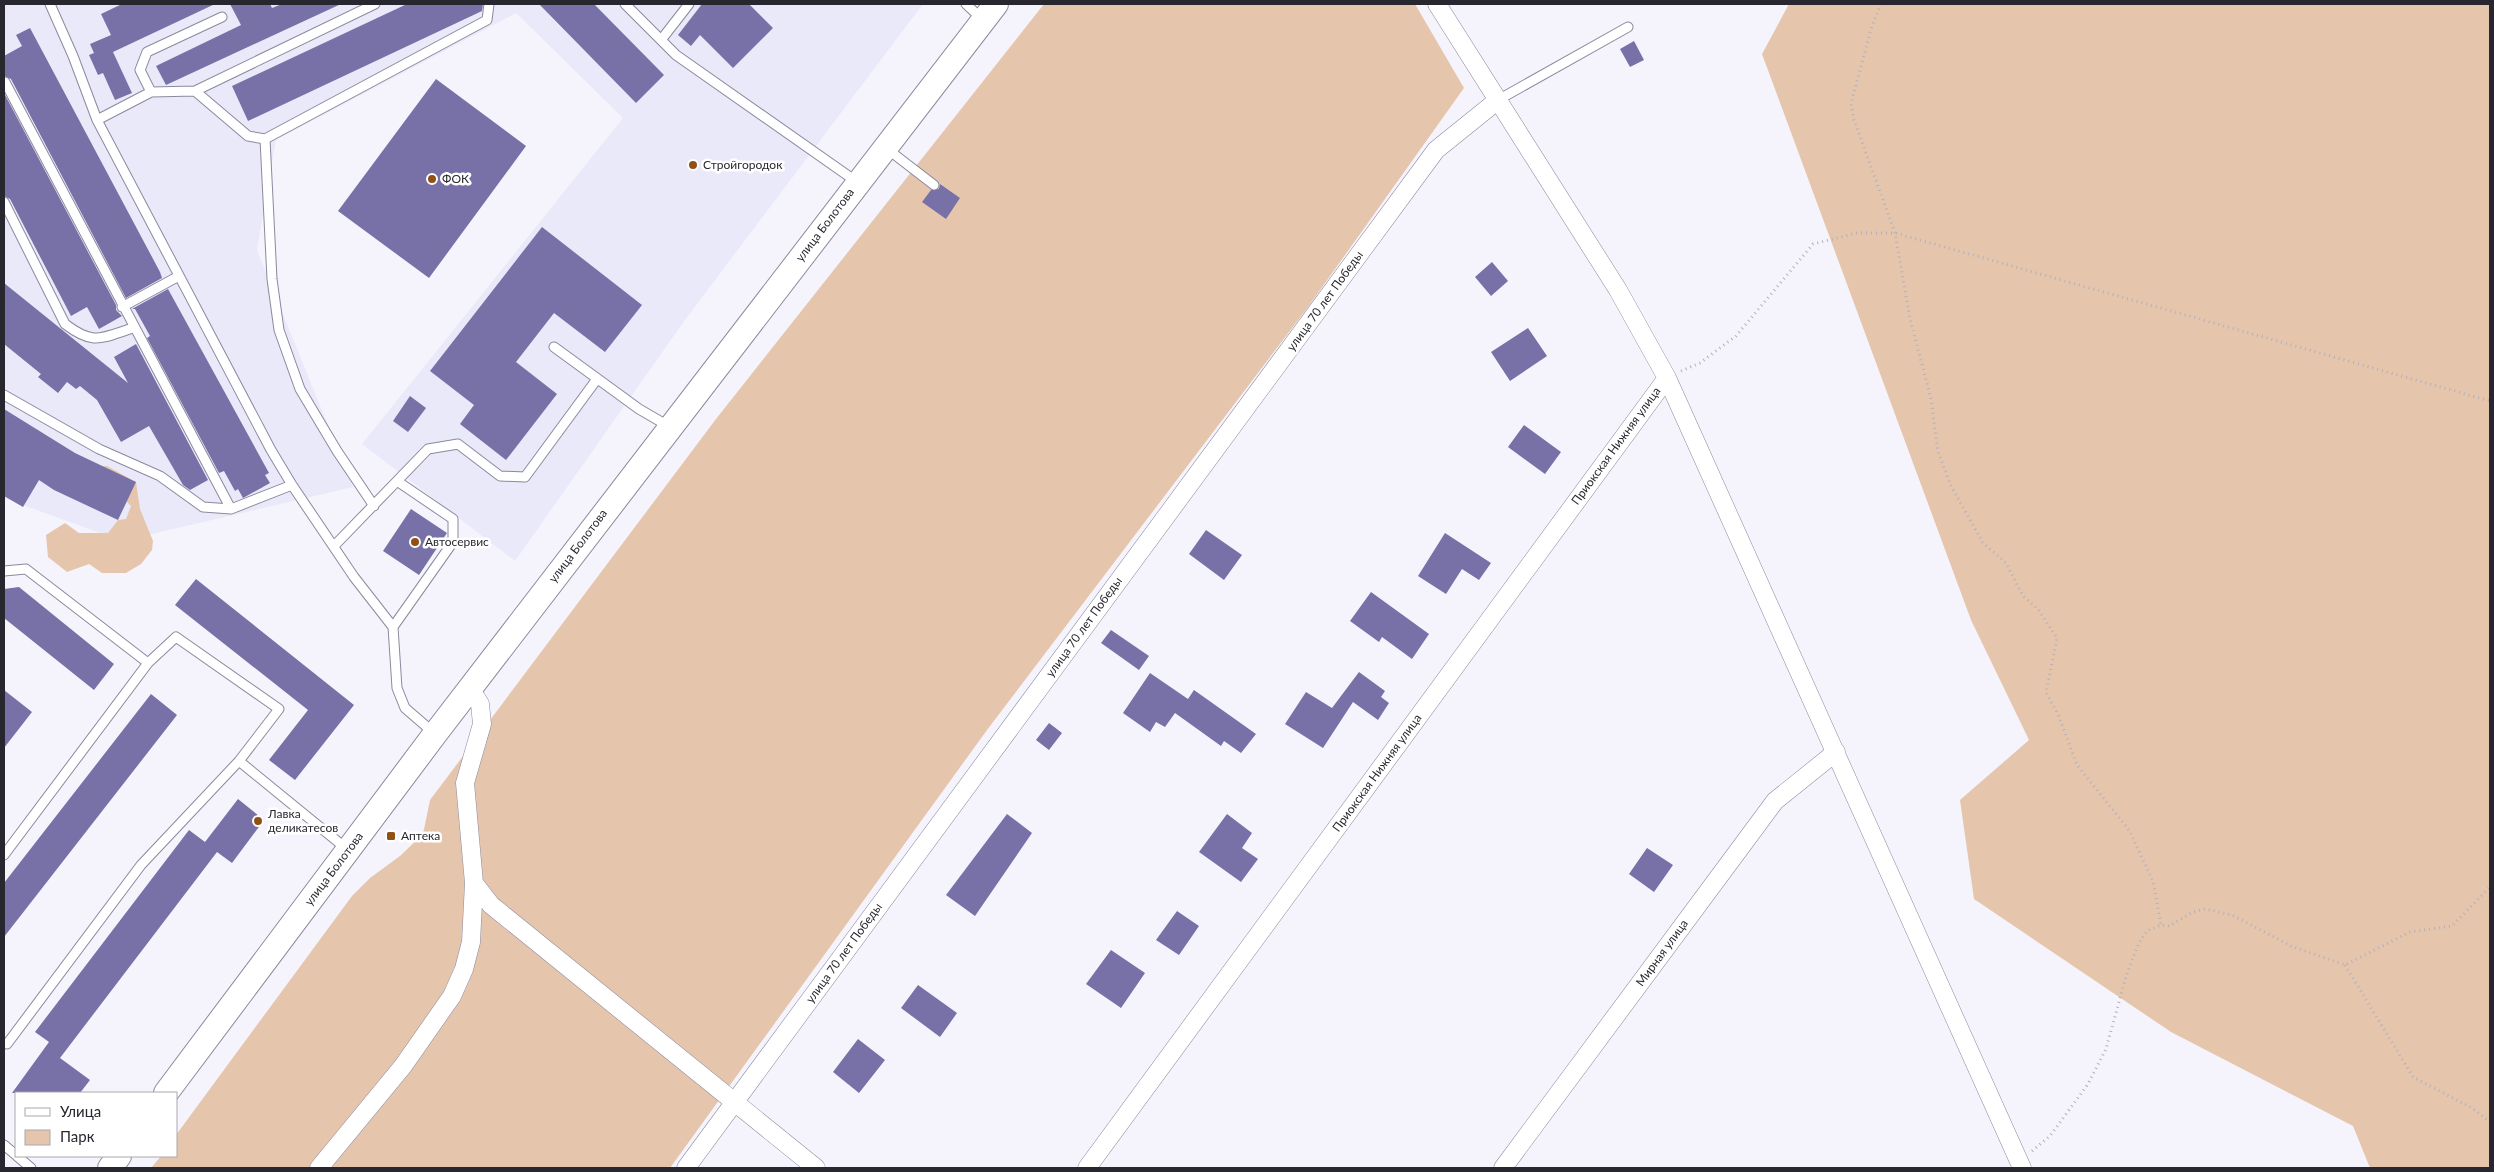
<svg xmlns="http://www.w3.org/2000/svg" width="2494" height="1172" viewBox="0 0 2494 1172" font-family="Lato,sans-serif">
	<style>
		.built { fill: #eae9fa }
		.green { fill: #e6c5ad }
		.building { fill: #7771a7 }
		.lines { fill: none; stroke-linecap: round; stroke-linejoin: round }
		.lane-casing { stroke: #8b899d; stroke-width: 11 }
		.street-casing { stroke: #8b899d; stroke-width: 19 }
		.secondary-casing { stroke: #8b899d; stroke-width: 26 }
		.path { stroke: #b2b1ba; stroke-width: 3; stroke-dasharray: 1 4; stroke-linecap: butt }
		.lane { stroke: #fff; stroke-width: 9 }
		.street { stroke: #fff; stroke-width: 18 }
		.secondary { stroke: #fff; stroke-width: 24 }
		.poi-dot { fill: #905117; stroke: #fff; stroke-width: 2 }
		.labels { text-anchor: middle; stroke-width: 5; stroke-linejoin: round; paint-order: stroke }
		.poi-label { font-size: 12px; fill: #28272f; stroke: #fff; text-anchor: start }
		.street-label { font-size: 12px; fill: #28272f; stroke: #fff }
	</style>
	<rect width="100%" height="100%" fill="#f5f4fd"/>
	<path class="built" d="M4 4H923L685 320 515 561 362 444 623 118 516 13 276 140 257 250 353 487 122 541 4 498Z"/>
	<path class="green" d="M1044 4H1415L1464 88 1308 307 987 730 670 1168H151L161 1156H176V1135L352 896 370 878 400 856 423 834 430 800 716 419Z
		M1789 4H2490V1168H2370L2353 1126 2171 1032 1974 899 1960 800 2029 740 1971 620 1762 54Z
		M91 466H107L136 482 140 509 153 541 152 550 141 564 126 573H102L89 564 67 572 48 557 46 535 65 523 79 533H108L118 520 126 519 131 506Z"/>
	<path class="building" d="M122 4H215L113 52 132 93 115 100 103 73 98 75 89 55 94 53 90 44 111 35 101 14Z
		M230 4H270L272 8 282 4H341L166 85 156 66 241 25Z
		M407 4H483L482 11 248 121 232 86Z
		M539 4H594L664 75 636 103Z
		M702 4H749L773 28 733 68 700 35 691 46 678 35Z
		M30 28 160 272 162 278 126 298 11 79 4 76V56L22 46 16 35Z
		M1634 41 1644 60 1630 67 1620 49Z
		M436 79 526 146 429 278 338 211Z
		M4 93 116 305V310L122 316 99 329 87 307 71 316 10 199 4 196Z
		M940 184 960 198 946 219 922 202 931 190 939 189Z
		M542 227 642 305 605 352 554 313 516 362 557 394 506 460 460 424 474 405 430 371Z
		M1492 262 1508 281 1491 296 1475 277Z
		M4 283 128 383 114 357 136 344 208 480 190 490 183 485 149 426 121 442 97 400 80 386 76 389 67 382 58 393 38 377 41 374 4 344Z
		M168 289 269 473 265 475 270 483 243 498 238 489 235 491 224 471 219 473 147 338 150 336 135 309H132Z
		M1528 328 1547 356 1510 381 1491 352Z
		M410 396 426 408 408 432 393 421Z
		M4 409 75 453 136 482 118 520 54 490 39 480 23 507 4 496Z
		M1524 425 1561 452 1545 474 1508 447Z
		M411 509 447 533 419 575 383 551Z
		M1206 530 1242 555 1224 580 1189 554Z
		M1445 533 1491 563 1479 580 1462 569 1446 594 1418 576Z
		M196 579 354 705 295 780 269 760 308 710 175 605Z
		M19 587 114 664 94 690 4 618V589Z
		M1371 592 1429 634 1412 659 1382 637 1379 642 1350 621Z
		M1111 630 1149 656 1139 670 1101 643Z
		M1359 672 1385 691 1381 697 1389 703 1378 720 1353 702 1323 748 1285 724 1306 692 1332 708Z
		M1150 673 1188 699 1194 690 1256 734 1241 753 1224 741 1221 746 1175 713 1165 727 1156 722 1150 732 1123 713Z
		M4 690 32 712 4 748Z
		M151 694 177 715 4 937V883Z
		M1049 723 1062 733 1049 750 1036 740Z
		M238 799 264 820 232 863 217 852 60 1058 90 1080 80 1093H12L49 1042 35 1032 189 830 205 842Z
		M1007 814 1032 833 975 916 946 895Z
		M1227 814 1252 833 1242 848 1258 859 1241 882 1199 852Z
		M1647 848 1673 865 1654 892 1629 874Z
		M1177 911 1199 926 1179 955 1156 940Z
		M1111 950 1145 973 1121 1008 1086 984Z
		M918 985 957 1013 940 1037 901 1008Z
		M858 1039 885 1060 859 1093 833 1072Z"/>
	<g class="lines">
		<defs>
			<path id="lane" d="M50 4 73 56 97 120 271 450 292 485 354 577 393 627 397 688 405 708 434 733
				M625 4 676 55 857 182
				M966 4 983 20
				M661 40 689 4
				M5 82 231 509
				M195 91 248 136 265 139 487 20 489 4
				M151 92 140 70 147 52 222 17
				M1498 100 1628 27
				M97 120 151 92 195 91 375 4
				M265 139 272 279 279 330 300 389 337 451 374 506
				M886 148 934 185
				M4 202 65 324C94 346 101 338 133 328
				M122 307 179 276
				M554 347 639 409 670 427
				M4 395 99 449 160 476 203 507 231 509 292 485
				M334 546 428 449 458 444 500 476 525 477 597 379
				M4 571 26 569 148 663 176 637 279 709 239 761 348 850
				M393 627 453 542V519L397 481
				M4 855 148 663
				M7 1044 141 865 239 761
				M4 1145 16 1155
				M17 1156 31 1168"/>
			<path id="street" d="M1437 4 1618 290 1667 378 2022 1168
				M470 688 480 704 482 724 465 783 474 883 491 905 816 1168
				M319 1168 403 1066 452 996 464 969 471 942 474 883
				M686 1168 1436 150 1498 100
				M1087 1168 1667 378
				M1503 1168 1775 801 1836 752"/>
			<path id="secondary" d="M166 1093 435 734 996 4
				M110 1168 119 1156"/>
		</defs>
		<use href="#lane" class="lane-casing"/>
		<use href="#street" class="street-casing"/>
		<use href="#secondary" class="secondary-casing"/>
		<path class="path" d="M1881 4 1872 26 1851 103 1854 120 1895 233 1910 319 1931 399 1938 452 1951 486 1983 543 2006 563 2023 596 2038 609 2057 638 2046 693 2058 714 2077 765 2129 830 2153 881 2161 925
			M1681 371 1700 363 1736 336 1813 244 1856 233H1895L2490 401
			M2345 965 2413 1077 2472 1108 2490 1122
			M2032 1151 2050 1136 2088 1084 2106 1049 2127 973 2139 943 2147 931 2161 925 2169 926 2193 912 2205 909 2232 915 2291 946 2345 965 2410 932 2452 926 2490 887"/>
		<use href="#lane" class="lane"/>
		<use href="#street" class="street"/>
		<use href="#secondary" class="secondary"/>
	</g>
	<g class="poi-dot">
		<circle cx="693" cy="165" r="5"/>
		<circle cx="432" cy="179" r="5"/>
		<circle cx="415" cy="542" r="5"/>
		<circle cx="258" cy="821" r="5"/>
		<rect x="386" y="831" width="10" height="10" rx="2.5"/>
	</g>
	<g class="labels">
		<g class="poi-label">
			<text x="703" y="169">Стройгородок</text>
			<text x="442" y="183">ФОК</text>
			<text x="425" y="546">Автосервис</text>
			<text x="268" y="818">Лавка<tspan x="268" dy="14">деликатесов</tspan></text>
			<text x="401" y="840">Аптека</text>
		</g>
		<g class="street-label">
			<text transform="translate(825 225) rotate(-53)" y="4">улица Болотова</text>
			<text transform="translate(1325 301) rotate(-54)" y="4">улица 70 лет Победы</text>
			<text transform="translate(1616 446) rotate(-54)" y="4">Приокская Нижняя улица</text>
			<text transform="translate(578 546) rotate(-53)" y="4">улица Болотова</text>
			<text transform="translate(1084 627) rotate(-54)" y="4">улица 70 лет Победы</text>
			<text transform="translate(1377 773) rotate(-54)" y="4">Приокская Нижняя улица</text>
			<text transform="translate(334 869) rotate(-53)" y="4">улица Болотова</text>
			<text transform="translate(844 953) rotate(-54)" y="4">улица 70 лет Победы</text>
			<text transform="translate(1662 953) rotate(-54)" y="4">Мирная улица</text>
		</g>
	</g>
	<rect width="2494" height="1172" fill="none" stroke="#28272f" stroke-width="10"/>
	<rect x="15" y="1092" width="162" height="65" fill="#ffffff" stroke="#a9a9ac"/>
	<rect x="25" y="1108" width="25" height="8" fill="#ffffff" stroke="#a9a9ac"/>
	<text x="60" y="1117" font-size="15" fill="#28272f">Улица</text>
	<rect x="25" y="1130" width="25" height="15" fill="#e6c5ad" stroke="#a9a9ac"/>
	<text x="60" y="1142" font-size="15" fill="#28272f">Парк</text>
</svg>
